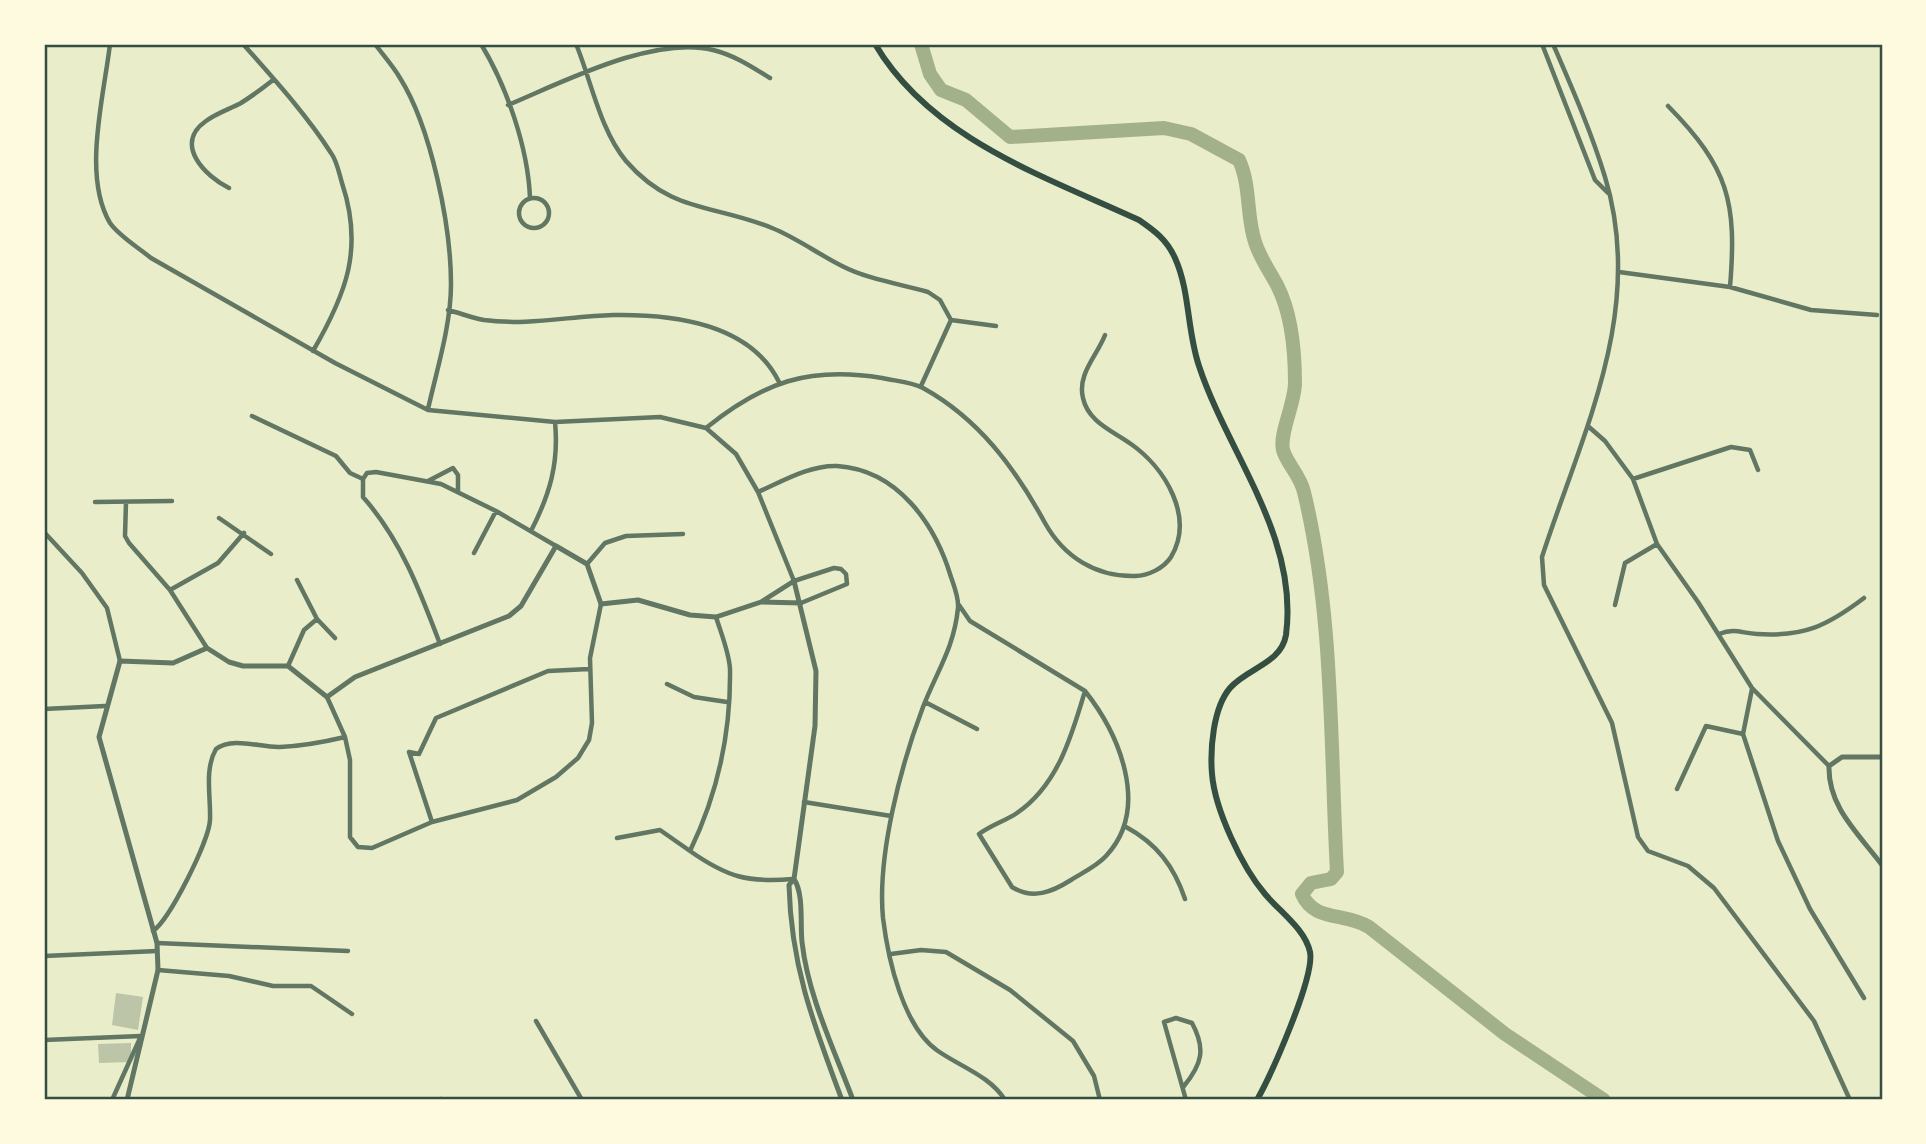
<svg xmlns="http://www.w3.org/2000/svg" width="1926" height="1144" viewBox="0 0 1926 1144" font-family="'Noto Sans',sans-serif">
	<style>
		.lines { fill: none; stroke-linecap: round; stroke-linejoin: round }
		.river { stroke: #a3b18a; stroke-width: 14 }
		.building { fill: #bcc5a7 }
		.minor { stroke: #617663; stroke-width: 4.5 }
		.tertiary { stroke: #617663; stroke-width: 5 }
		.secondary { stroke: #344e41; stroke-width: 6 }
		.neatline { fill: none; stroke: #344e41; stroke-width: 2.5 }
	</style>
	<rect width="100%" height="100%" fill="#e9edc9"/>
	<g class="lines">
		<path class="river" d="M921 44 930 74 941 90 966 100 1010 137 1164 128 1191 134 1239 160C1251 186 1246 215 1255 242 1260 258 1269 270 1277 285 1292 314 1295 350 1295 383 1295 403 1279 434 1283 450 1287 464 1300 475 1304 492 1334 616 1330 745 1337 872L1331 879 1311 883 1302 894C1314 922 1344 912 1369 927L1505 1034 1604 1100"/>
	</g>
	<path class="building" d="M116 993 143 997 138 1030 112 1025Z
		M131 1043V1062L99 1063 98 1044Z"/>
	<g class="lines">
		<path class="minor" d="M110 44C104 96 82 176 110 223 119 236 139 248 151 258L335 363 428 410 555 422 660 417 706 428 736 454 758 492 794 581 834 568 841 569 846 574 847 584 801 603
			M243 44C273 78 306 114 331 153 337 161 339 173 342 183 364 249 346 294 313 351
			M375 44C383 55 393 66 400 78 431 127 451 226 451 284 451 325 437 369 428 409
			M481 44C507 87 528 148 530 198
			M576 44C591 80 600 130 626 161 671 213 713 204 772 228 797 238 818 254 842 266 867 279 900 284 928 292L940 300 951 320 921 386
			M1542 44 1595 180 1608 193
			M1553 44C1572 88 1591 131 1605 177 1646 311 1582 433 1542 557L1544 585 1612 723 1638 837 1648 851 1688 866 1714 888 1814 1021 1850 1100
			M508 105C563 82 654 35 713 50 734 55 752 67 770 78
			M1668 106C1729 168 1737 202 1730 287
			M229 188C205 176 173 144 206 121 217 113 230 109 241 103 252 96 263 88 273 80
			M519 213a15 15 0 1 1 30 0a15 15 0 1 1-30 0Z
			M1619 272 1730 287 1811 310 1877 315
			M448 310C460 313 472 318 484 320 526 326 571 316 613 315 671 314 750 323 779 382
			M951 320 996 326
			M252 416 336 456 350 473 363 479
			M1589 427 1605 441 1633 479 1657 544 1698 602 1752 688 1829 766
			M706 428C763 382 809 366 882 378 895 381 912 382 923 388 979 419 1015 468 1045 523 1064 557 1096 577 1135 576 1148 576 1164 568 1171 557 1195 517 1165 468 1131 444 1113 431 1088 422 1083 398 1077 374 1097 356 1105 335
			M363 479 367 473 376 472 441 484 496 511 556 546
			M363 479V497C401 540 420 591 440 644
			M1633 479 1731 447 1750 450 1758 470
			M428 481 453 468 458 475V492
			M758 492C783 481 810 465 837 466 898 470 935 524 951 577 954 586 959 598 958 608 954 648 937 671 923 707 901 765 877 855 883 918 888 959 903 1027 938 1051 961 1067 990 1076 1005 1100
			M95 502 172 501
			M126 502 125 536 129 543 170 590 207 648
			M219 518 271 554
			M531 531C550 494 559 463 555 422
			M44 532 82 573 107 608 120 661
			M474 553 496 511
			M587 564 605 543 626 536 683 534
			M170 590 218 563 244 533
			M959 605 970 621 1085 691C1072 735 1058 785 1017 813 1005 821 991 825 979 834L1012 887C1033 900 1052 892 1071 880 1082 873 1097 866 1106 856 1151 808 1119 734 1085 691
			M1615 605 1625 563 1657 544
			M716 617C721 633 729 652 730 669 731 732 717 795 690 851 727 877 748 883 793 879
			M317 619 335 638
			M1719 634C1735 628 1741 633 1757 634 1804 637 1827 626 1864 598
			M288 666 304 630 317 619 297 580
			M667 684 694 697 727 702
			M1752 689 1743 734 1778 841 1810 909 1864 998
			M327 697 345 737 350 760V837L358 847 372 848 432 822 517 800 556 777 578 758 589 740 592 723 590 658 601 604
			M925 702 977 729
			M44 709 105 706
			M1677 789 1706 726 1743 734
			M804 802 891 816
			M432 822 409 752 419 754 436 718 548 671 589 669
			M1126 827C1156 843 1174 866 1185 899
			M617 838 660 830 690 851
			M153 931C170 919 209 841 210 820 211 797 204 770 216 749 233 736 261 748 280 747 303 746 324 742 345 737
			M157 943 348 951
			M891 954 921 950 946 952 1010 990 1073 1041 1094 1076 1100 1100
			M44 956 157 951
			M158 970 229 976 273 986H311L352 1014
			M536 1021 582 1100
			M44 1040 141 1036 112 1100
			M1184 1086C1202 1064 1206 1049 1192 1023L1176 1018 1164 1022 1186 1100
			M435 1100 441 1099"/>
		<path class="tertiary" d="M762 602 801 603
			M1882 757H1842L1829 766C1828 807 1858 833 1882 865
			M794 879C804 894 800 924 802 942 808 996 834 1049 853 1100
			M127 1100 158 970 157 943 99 737 120 661 173 663 207 648 229 662 243 666H288L327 697 355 677 509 616 521 606 556 546 587 564 601 604 638 600 690 615 716 617 761 602 794 581 816 671 815 726 794 879 789 885C791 967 814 1025 842 1100"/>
		<path class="secondary" d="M875 44C931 139 1044 176 1139 220 1155 231 1167 240 1175 258 1190 291 1187 331 1199 366 1228 454 1299 536 1286 635 1281 664 1247 668 1230 688 1213 708 1210 749 1212 774 1215 810 1242 867 1265 894 1280 912 1305 929 1310 952 1315 977 1271 1075 1257 1100"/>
	</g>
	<rect width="1926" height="1144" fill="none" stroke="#fefae0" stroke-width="91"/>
	<rect x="46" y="46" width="1835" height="1052" class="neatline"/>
</svg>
